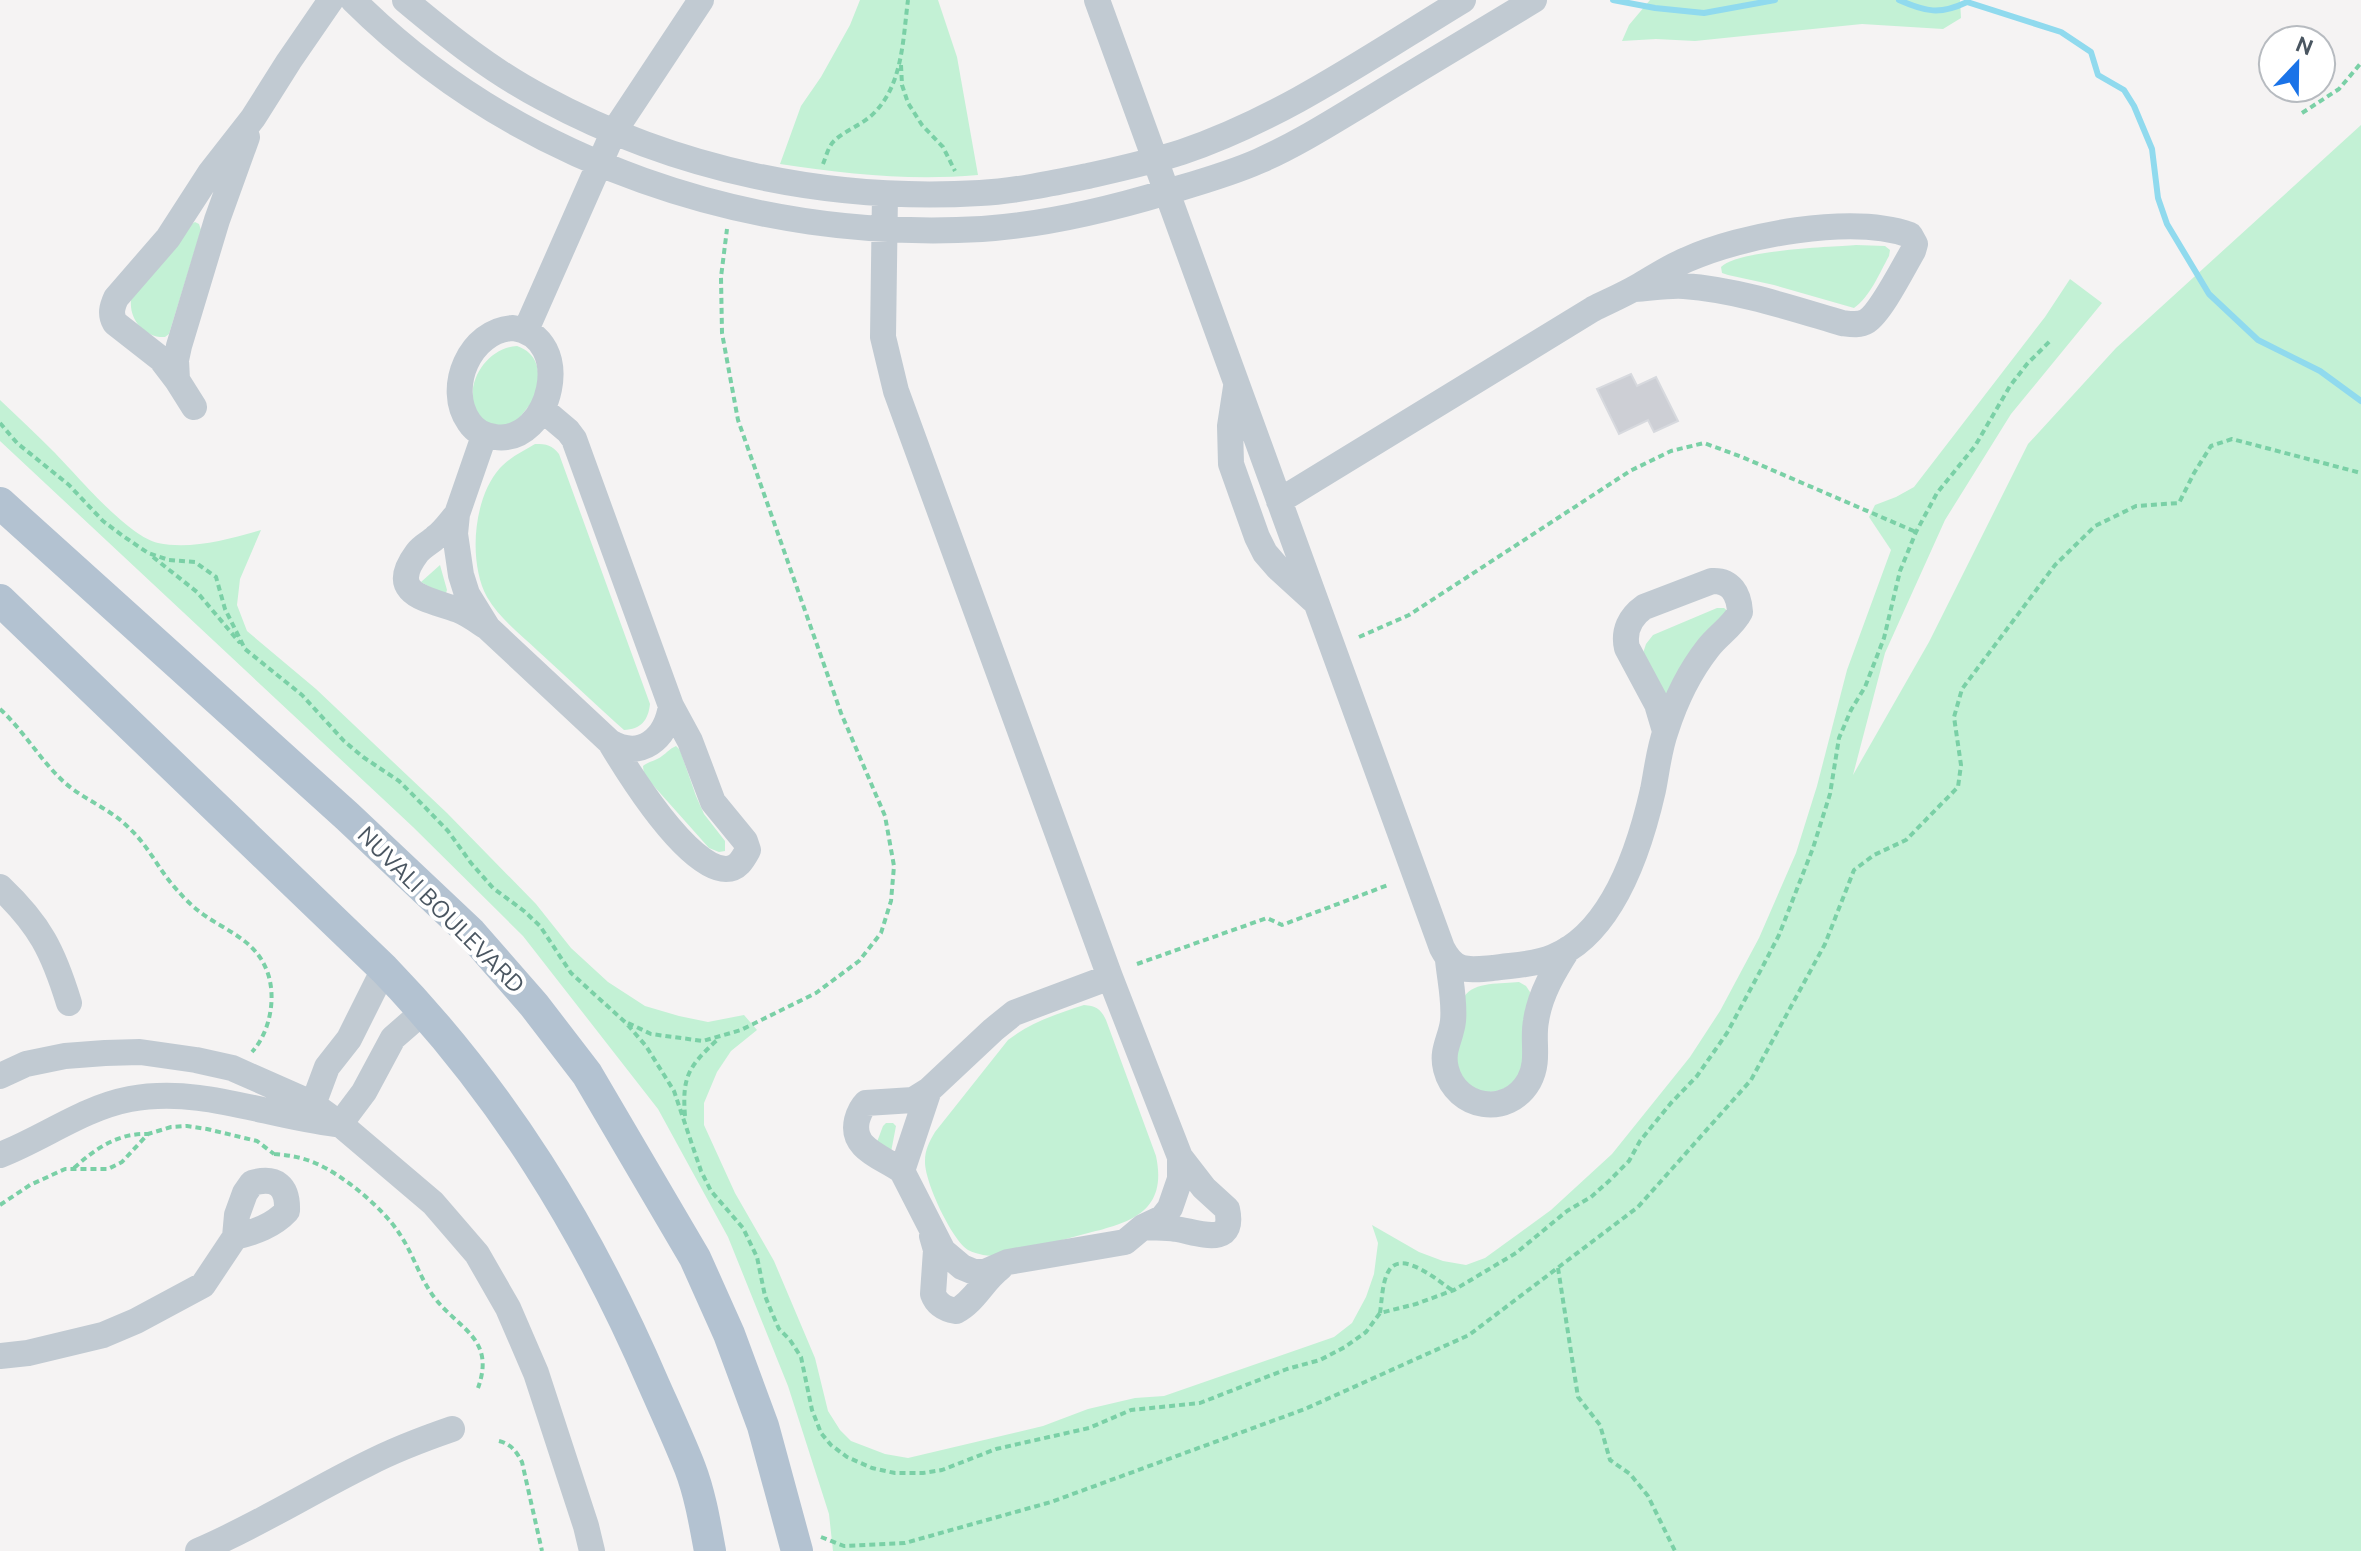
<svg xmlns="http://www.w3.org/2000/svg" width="2361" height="1551" viewBox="0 0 2361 1551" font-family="Ubuntu,sans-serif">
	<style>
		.green { fill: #c3f1d5 }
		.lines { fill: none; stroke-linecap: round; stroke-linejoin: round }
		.stream { stroke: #90daee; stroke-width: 6 }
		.building { fill: #cdcfd5; stroke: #d7d9de; stroke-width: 2 }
		.path { stroke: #7ad0a6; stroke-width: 4; stroke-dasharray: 6 4; stroke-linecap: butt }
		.minor { stroke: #c1cad2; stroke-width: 26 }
		.major { stroke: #b3c2d1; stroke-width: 32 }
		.labels { text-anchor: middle; stroke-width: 8; stroke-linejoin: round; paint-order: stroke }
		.street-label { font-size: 24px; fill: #4a5661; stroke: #fff }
	</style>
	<rect width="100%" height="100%" fill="#f5f3f3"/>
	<path class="green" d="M860 0H938L957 57 978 175C910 181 848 174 780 164L801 106 821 77 850 25Z
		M1650 0H1960L1961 18 1943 29 1862 24 1695 41 1656 39 1622 41 1629 25Z
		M2361 125V1551H833L829 1514 788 1386 728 1237 658 1109 523 936 413 827 0 441V400C18 417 36 434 53 451 76 474 127 536 158 543 191 550 229 539 261 530L240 579 237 605 247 631 316 689 447 813 536 904 571 948 608 982 645 1006 679 1016 708 1022 744 1015 757 1030 731 1051 717 1072 704 1103V1125L735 1193 774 1261 815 1358 828 1411 840 1430 851 1441 885 1454 908 1458 1043 1426 1088 1409 1135 1398 1164 1396 1334 1337 1352 1323 1366 1297 1374 1274 1378 1243 1372 1225 1419 1252 1443 1261 1466 1265 1485 1258 1551 1210 1612 1154 1690 1057 1720 1011 1759 938 1796 853 1817 786 1847 670 1891 550 1869 517 1875 505 1896 497 1914 487 2045 317 2070 279 2102 303 2011 414 1945 520 1885 653 1853 775 1929 642 2028 444 2116 348Z
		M195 222 199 224 201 230 169 334 165 337C144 338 129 319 131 300L190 225Z
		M1856 245 1885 246 1890 250 1889 256C1880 272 1870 297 1854 308L1774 285 1728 275 1722 273 1721 267C1737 250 1830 247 1856 245Z
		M517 346C540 354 539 373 539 393L509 431 480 420C478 414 474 407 473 401 469 375 491 347 517 346Z
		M535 444C547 444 552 445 559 454L650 704C648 721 641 729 624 730L615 722C589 698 564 675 538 651 521 635 499 618 487 597 468 562 473 498 500 468 509 458 523 451 535 444Z
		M440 565 447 590 446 593 442 594 421 582Z
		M1717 608H1724L1729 612 1696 672 1664 696 1643 653 1646 644 1653 635Z
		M676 746 680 750 696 796 704 814 725 841V851L719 852 709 848 644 775 643 766C649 761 656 761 662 756 668 752 669 749 676 746Z
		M1519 982 1526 986 1530 992C1529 1010 1528 1052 1523 1066 1510 1105 1457 1098 1455 1058 1454 1040 1461 1015 1464 997 1474 981 1502 984 1519 982Z
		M1084 1005C1096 1006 1101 1009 1106 1020L1156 1156C1169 1217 1123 1224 1077 1236 1051 1243 1025 1250 999 1256 988 1256 978 1255 968 1250 952 1240 924 1181 925 1161 925 1150 929 1142 935 1132L1008 1040C1031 1022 1057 1014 1084 1005Z
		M886 1123H893L896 1126 891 1152 877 1142 883 1126Z"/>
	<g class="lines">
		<path class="stream" d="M1613 0 1655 8 1704 13 1775 0
			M1899 0C1926 12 1940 15 1967 2L2061 32 2091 52 2098 75 2124 90 2134 106 2152 149 2158 198 2167 224 2209 294 2258 340 2320 371 2361 401"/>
	</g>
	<path class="building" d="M1631 374 1637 386 1656 377 1678 421 1654 432 1648 420 1619 434 1597 389Z"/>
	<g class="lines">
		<path class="path" d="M901 65 902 85 908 103 922 125 943 147 955 171
			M2302 113 2339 89 2361 63
			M823 164C826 157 828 147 834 141 845 130 863 125 875 112 903 83 903 38 908 0
			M0 423 17 443 69 485 103 521 123 536 148 553 169 560 195 562 216 577 225 609 245 649 302 695 344 741 363 757 399 781 417 799 448 831 471 863 493 888 524 911 540 926 571 973 626 1023 646 1046 674 1091 701 1171 711 1191 743 1228 757 1257 765 1296 772 1313 779 1329 790 1340 801 1357 812 1410 821 1433 831 1445 847 1457 872 1468 895 1473H923L942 1470 996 1449 1089 1428 1131 1410 1200 1403 1287 1369 1320 1360 1345 1347 1366 1332 1380 1313 1416 1304 1454 1290 1516 1253 1567 1211 1591 1197 1609 1181 1629 1161 1640 1141 1671 1103 1697 1076 1727 1033 1764 964 1779 935 1813 848 1830 794 1839 738 1851 710 1865 687 1884 638 1900 571 1916 532 1937 493 1975 446 2010 386 2027 364 2051 340
			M153 557 197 592 240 643
			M1359 637 1409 615 1630 471 1671 451 1704 443 1742 457 1916 532
			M0 709C24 731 40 760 64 782 84 800 111 809 129 828 149 846 159 871 178 891 184 898 192 906 200 912 225 931 255 939 267 971 277 997 270 1032 252 1052
			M1137 964 1267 918 1282 925 1388 885
			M628 1023 651 1034 703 1041 741 1030 816 993 859 961 881 933 891 901 894 866 885 816 841 713 738 420 722 333 721 277 727 229
			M685 1116C682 1077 688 1067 717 1040
			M274 1154C288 1155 301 1157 315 1163 342 1174 383 1208 399 1233 413 1253 419 1277 434 1297 458 1329 496 1338 478 1388
			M74 1168C96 1148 118 1133 148 1134
			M0 1205 30 1185 65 1169H108L122 1162 148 1134 171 1127 187 1126 207 1129 257 1141 274 1154
			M1558 1268 1578 1397 1600 1425 1610 1460 1630 1474 1648 1496 1675 1551
			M1380 1313C1382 1300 1382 1280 1390 1269 1404 1251 1438 1281 1452 1290
			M499 1441C511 1444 516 1451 522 1462L542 1551
			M821 1537 844 1546 905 1543 1051 1502 1305 1409 1469 1335 1638 1207 1751 1080 1825 944 1854 870 1874 855 1906 840 1958 787 1961 765 1954 717 1962 689 2055 565 2095 526 2136 506 2179 503 2194 473 2211 446 2232 439 2361 473"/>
		<path class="minor" d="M353 0C517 163 753 242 982 229 1044 225 1107 210 1167 192 1197 183 1230 174 1259 161 1296 145 1332 122 1367 101 1422 67 1478 34 1534 0
			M405 0C448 36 493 72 543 98 676 170 829 202 980 193 1016 191 1053 183 1088 176 1119 169 1151 162 1182 152 1283 118 1372 55 1463 0
			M1097 0 1442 948C1455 973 1467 970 1493 968 1513 965 1534 965 1553 957 1613 933 1640 847 1653 790 1657 770 1659 749 1666 730 1675 702 1690 671 1708 648 1718 635 1733 626 1740 612 1739 594 1731 580 1712 581L1644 607C1630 617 1623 631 1627 648L1657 704 1665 731
			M885 194 883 337 896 391 1110 977 1180 1157V1179L1170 1208 1162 1218 1143 1227 1125 1242 1008 1262 985 1272H974L962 1267 943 1251 902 1171 929 1090 993 1030 1014 1013 1110 977
			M513 328C577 337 551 445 495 437 484 436 475 431 469 422 445 388 470 330 513 328Z
			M526 330 613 133 701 0
			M177 380 176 360 179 346 217 220 247 137
			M1236 387 1230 426 1231 464 1257 537 1265 553 1278 568 1313 600
			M194 407 177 380 161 359 115 323C110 314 112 307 116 298L168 238 210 173 253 118 289 61 331 0
			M484 436 457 514 455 534 461 575 467 594 488 628 610 742C641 760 666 739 671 706L574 439 568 431 542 409
			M1279 501 1593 309C1607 302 1623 295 1637 287 1653 278 1669 267 1686 260 1741 235 1852 214 1910 235L1915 244 1913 251C1903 268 1881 312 1867 321 1859 326 1850 324 1842 323 1791 308 1738 290 1684 286 1668 285 1651 288 1635 289
			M457 514C450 522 444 531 436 537 430 543 422 546 417 553 385 596 430 599 458 610 468 614 476 620 485 626
			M610 742C628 772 688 869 726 869 738 869 743 859 748 850L745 841 713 802 690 741 671 706
			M0 887C40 925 53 951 69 1003
			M1448 960C1450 980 1455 1001 1453 1021 1451 1039 1441 1050 1446 1069 1456 1109 1508 1118 1529 1081 1540 1061 1532 1041 1536 1021 1540 994 1554 971 1568 949
			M0 1076 26 1064 65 1056 105 1053 140 1052 196 1060 232 1068 311 1103 340 1124 433 1203 477 1254 508 1308 536 1373 586 1526 592 1551
			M308 1118 327 1067 349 1039 384 969
			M340 1124 364 1092 393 1038 424 1011
			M0 1155C44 1138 83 1108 130 1099 201 1086 266 1116 336 1124
			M902 1171C883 1157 850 1149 857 1120 859 1113 861 1108 866 1103L913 1100 929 1090
			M1143 1227C1154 1228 1166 1227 1176 1229 1197 1232 1236 1249 1227 1209L1204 1188 1180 1157
			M932 1236 936 1250 933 1294C937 1305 945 1309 956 1311 974 1302 983 1281 1000 1268
			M0 1356 28 1353 103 1335 136 1321 203 1285 235 1237 237 1215 245 1193 252 1183C276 1176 288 1186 287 1211 273 1226 255 1232 235 1237
			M198 1551C257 1526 310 1492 367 1464 394 1450 423 1439 452 1429"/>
		<path class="major" d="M0 503 347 816 471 933 534 1005 587 1074 695 1258 729 1334 763 1426 797 1551
			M0 600 384 969C502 1091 587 1229 654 1385 666 1412 679 1440 690 1468 700 1494 705 1524 710 1551"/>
	</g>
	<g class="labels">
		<g class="street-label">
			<text transform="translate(441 910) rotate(45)" y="8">NUVALI BOULEVARD</text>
		</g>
	</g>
	<g transform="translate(2297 64) rotate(22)"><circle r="38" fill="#ffffff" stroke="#b7bbc0" stroke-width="2"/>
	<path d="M0-6L14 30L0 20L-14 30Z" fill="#1a73e8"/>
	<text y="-12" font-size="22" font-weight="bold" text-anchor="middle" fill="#4a5661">N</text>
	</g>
</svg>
